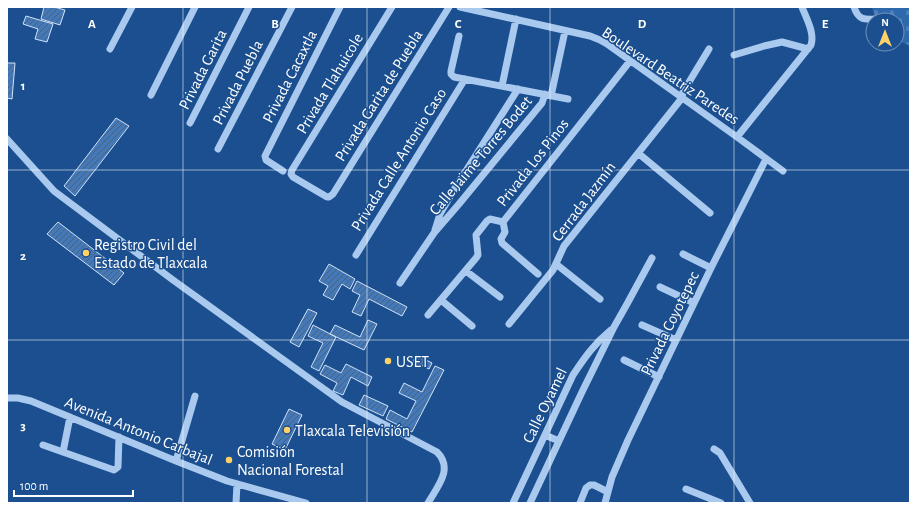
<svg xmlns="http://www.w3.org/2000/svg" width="917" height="510" viewBox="0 0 917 510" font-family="'Alegreya Sans',sans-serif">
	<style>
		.cemetery { fill: url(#cemetery-stones) }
		.building { fill: url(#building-hatch); stroke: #cfe3fa }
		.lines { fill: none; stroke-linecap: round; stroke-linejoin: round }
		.minor { stroke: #a9c9ee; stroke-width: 7 }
		.grid { fill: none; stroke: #fff; stroke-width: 1; stroke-opacity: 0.55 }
		.poi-dot { fill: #ffd166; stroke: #1b4f8f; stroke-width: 1.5 }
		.labels { text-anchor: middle; stroke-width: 3; stroke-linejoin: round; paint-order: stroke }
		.street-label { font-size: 16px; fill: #fff; stroke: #1b4f8f }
		.poi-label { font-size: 16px; fill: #fff; stroke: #1b4f8f; text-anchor: start }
		.grid-label { font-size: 13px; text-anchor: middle; font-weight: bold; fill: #fff; stroke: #1b4f8f; stroke-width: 3; stroke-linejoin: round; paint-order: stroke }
	</style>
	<defs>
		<pattern id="cemetery-stones" width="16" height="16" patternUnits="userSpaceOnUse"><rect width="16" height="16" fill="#2e69ad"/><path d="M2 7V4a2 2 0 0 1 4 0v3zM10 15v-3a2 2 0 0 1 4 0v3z" fill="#4d80b9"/></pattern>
		<pattern id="building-hatch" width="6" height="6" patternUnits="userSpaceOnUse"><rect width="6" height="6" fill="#4478b7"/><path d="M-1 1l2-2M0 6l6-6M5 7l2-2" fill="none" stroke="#486282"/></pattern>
	</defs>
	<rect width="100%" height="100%" fill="#1b4f8f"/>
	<path class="cemetery" d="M872 7H910V46L897 40V20H876Z"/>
	<path class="building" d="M44 7H54L65 10 60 25 41 19Z
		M26 16 53 24 47 42 35 39 38 29 23 24Z
		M7 63H15L12 99 7 98Z
		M116 118 129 126 75 196 64 186Z
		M58 222 124 273 114 285 47 234Z
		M329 264 355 279 350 289 342 284 333 300 323 295 328 286 319 281Z
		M357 281 407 307 402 316 369 299 361 316 352 312 360 295 352 291Z
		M308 309 317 313 299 347 290 342Z
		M368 320 377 324 364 350 330 334 335 325 360 337Z
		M313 325 336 337 319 371 311 367 323 343 308 336Z
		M416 355 432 363 429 369 413 361Z
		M346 364 372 377 368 386 351 377 343 395 333 391 337 383 320 374 325 365 341 373Z
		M435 366 444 370 412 432 386 419 390 410 407 419 416 401 399 393 404 383 422 392Z
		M364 395 388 406 383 416 359 405Z
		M289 409 302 415 285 450 272 444Z"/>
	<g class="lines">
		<path class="minor" d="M392 7 292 170 291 174 293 177 327 197H329L333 194 449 7
			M460 7 590 36 600 40 607 44 737 137 783 171
			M854 7C858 19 863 20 875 19
			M459 36 451 71V74L454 77 568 99
			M110 49 132 7
			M734 55 764 46 782 42 808 49
			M502 86 516 19
			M151 95 195 7
			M551 96 565 31
			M190 123 249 7
			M737 137 811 45C815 33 806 18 802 7
			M7 139 54 191 173 280 342 402 437 452C454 469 437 487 428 503
			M218 149 292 7
			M638 153 710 213
			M283 171 266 160 265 156 266 154 340 7
			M503 222 630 61
			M503 222 505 232 501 239 502 243 538 274
			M435 230 440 214 452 193 518 89
			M683 254 711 268
			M356 255 465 79
			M556 264 600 299
			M466 271 500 297
			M400 283 434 233 459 204 542 103 545 94
			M660 287 694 303
			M441 300 472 326
			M428 315 476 258 478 255 476 235 487 221 490 219 503 222
			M509 324 553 270 564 246 678 103 682 98 683 92 709 49
			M642 325 676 340
			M624 360 659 377
			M7 398H18L31 401 176 461 227 481 306 503
			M545 435 559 441
			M43 445 114 470 118 467 119 437
			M714 449 720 453 750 503
			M63 452 70 417
			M176 461 195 396
			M686 489 721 503
			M236 503 237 484
			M513 503 573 375C585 357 594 344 611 330
			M530 503 582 392 614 327 627 304 652 258
			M580 503 586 488 590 485H594L608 492
			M605 503 612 477 628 440 711 268 766 159"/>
	</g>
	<path class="grid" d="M183 7V503M367 7V503M550 7V503M734 7V503M7 170H910M7 340H910"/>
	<g class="poi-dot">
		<circle cx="86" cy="253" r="4"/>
		<circle cx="388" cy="361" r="4"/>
		<circle cx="287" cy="430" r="4"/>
		<circle cx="229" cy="460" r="4"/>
	</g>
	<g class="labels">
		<g class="street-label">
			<text transform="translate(202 69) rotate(-63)" y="6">Privada Garita</text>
			<text transform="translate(671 75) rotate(34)" y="6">Boulevard Beatriz Paredes</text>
			<text transform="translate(289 76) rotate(-63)" y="6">Privada Cacaxtla</text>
			<text transform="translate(237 82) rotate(-63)" y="6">Privada Puebla</text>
			<text transform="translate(329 83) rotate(-59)" y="6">Privada Tlahuicole</text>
			<text transform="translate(378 95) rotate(-58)" y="6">Privada Garita de Puebla</text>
			<text transform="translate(480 155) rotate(-50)" y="6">Calle Jaime Torres Bodet</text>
			<text transform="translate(398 159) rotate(-58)" y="6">Privada Calle Antonio Caso</text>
			<text transform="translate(532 162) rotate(-52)" y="6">Privada Los Pinos</text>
			<text transform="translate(583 201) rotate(-53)" y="6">Cerrada Jazmín</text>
			<text transform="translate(669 323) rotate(-64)" y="6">Privada Coyotepec</text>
			<text transform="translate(544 405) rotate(-64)" y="6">Calle Oyamel</text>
			<text transform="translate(139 430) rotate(22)" y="6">Avenida Antonio Carbajal</text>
		</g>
		<g class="poi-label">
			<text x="94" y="250">Registro Civil del<tspan x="94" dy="18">Estado de Tlaxcala</tspan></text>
			<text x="396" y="367">USET</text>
			<text x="295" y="436">Tlaxcala Televisión</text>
			<text x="237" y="457">Comisión<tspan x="237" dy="18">Nacional Forestal</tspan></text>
		</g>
	</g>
	<g class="grid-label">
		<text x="92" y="28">A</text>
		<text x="275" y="28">B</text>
		<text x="458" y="28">C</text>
		<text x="642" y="28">D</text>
		<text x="825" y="28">E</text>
		<text x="23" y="90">1</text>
		<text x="23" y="260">2</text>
		<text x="23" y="430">3</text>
	</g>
	<rect width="917" height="510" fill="none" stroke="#ffffff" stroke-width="16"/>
	<g transform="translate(885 32)"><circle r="19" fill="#1b4f8f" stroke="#7695bc"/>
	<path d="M0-3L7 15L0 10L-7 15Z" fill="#ffd166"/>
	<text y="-6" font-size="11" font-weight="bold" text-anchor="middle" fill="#ffffff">N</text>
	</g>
	<path d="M14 490v6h119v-6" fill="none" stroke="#ffffff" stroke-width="2"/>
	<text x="20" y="490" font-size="12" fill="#ffffff" stroke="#1b4f8f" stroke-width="3" paint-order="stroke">100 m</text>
</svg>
